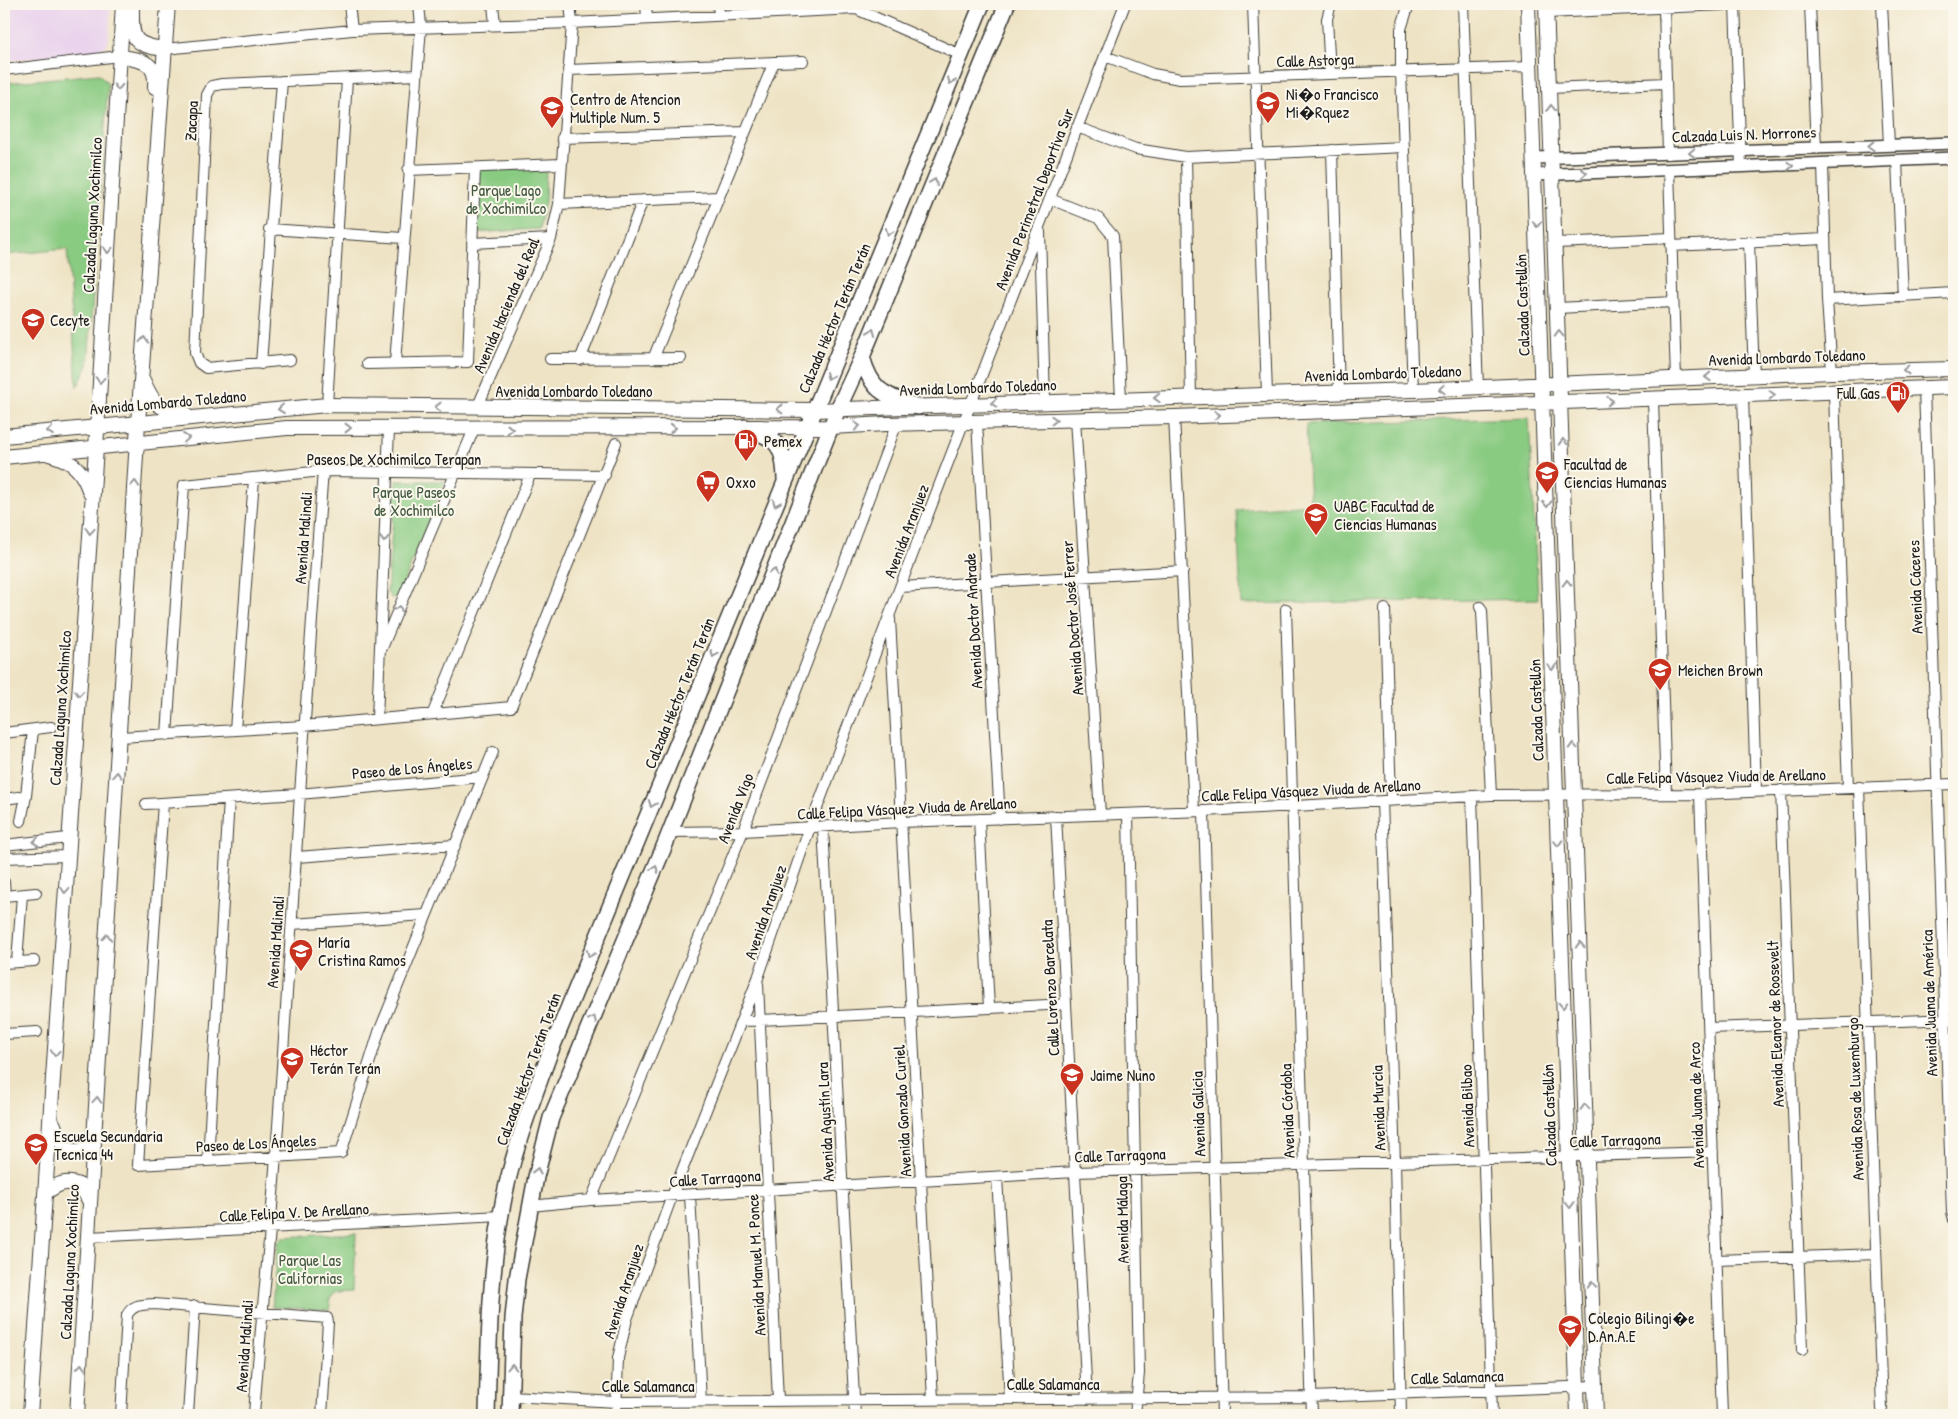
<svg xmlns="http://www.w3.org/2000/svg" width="1958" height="1419" viewBox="0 0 1958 1419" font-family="'Patrick Hand',sans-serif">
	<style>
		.built { fill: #e9d2ed }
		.green { fill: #8acb82; stroke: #53744f }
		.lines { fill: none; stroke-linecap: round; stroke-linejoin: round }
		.minor-casing { stroke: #3c3a35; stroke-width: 12 }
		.tertiary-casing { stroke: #3c3a35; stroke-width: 14 }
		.secondary-casing { stroke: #3c3a35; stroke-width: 16 }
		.primary-casing { stroke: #3c3a35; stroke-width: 18 }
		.minor { stroke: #fff; stroke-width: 10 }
		.tertiary { stroke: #fff; stroke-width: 11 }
		.secondary { stroke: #fff; stroke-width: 14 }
		.primary { stroke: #fff; stroke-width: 15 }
		.oneway { stroke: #999 }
		.labels { text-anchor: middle; stroke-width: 4; stroke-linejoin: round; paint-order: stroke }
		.street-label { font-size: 16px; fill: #1c1c1c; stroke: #fbf7ec }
		.poi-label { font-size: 16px; fill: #1c1c1c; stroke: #fbf7ec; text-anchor: start }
		.park-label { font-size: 16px; fill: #425940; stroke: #fbf7ec }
	</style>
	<rect width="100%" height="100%" fill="#fbf7ec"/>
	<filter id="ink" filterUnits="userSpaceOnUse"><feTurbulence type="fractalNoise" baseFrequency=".02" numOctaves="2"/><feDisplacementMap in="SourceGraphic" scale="10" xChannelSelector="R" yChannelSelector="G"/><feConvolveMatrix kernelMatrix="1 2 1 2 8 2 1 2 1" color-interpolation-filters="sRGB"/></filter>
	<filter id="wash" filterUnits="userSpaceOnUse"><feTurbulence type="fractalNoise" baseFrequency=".0096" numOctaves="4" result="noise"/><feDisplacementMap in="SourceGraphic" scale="20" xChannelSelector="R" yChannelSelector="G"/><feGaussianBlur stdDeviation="1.12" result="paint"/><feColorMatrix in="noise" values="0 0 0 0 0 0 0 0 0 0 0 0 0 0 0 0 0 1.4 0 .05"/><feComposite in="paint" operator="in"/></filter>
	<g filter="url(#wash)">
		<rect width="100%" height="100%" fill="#eee3c4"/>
		<path class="built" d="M4 4H111L109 41 104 47 94 52 4 61Z"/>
		<path class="green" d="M99 74 108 84 88 365 77 387 67 249 4 255V83Z
			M475 168 546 169 545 202 539 229 472 233Z
			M1529 418 1538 599 1241 604 1237 510 1310 504 1306 424Z
			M396 481H445L399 594 397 597 391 598 387 592Z
			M356 1233 354 1290 335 1291 330 1299V1310L272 1307 278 1242 283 1237Z"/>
	</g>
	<g filter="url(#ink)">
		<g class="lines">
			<defs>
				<path id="minor" d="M349 4 352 30
					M493 4 495 25
					M646 4 647 19
					M718 4 719 15
					M1253 4 1267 394
					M1409 4 1401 29V72L1413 390
					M1463 4 1478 388
					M1735 4 1741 167
					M1810 4 1816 148
					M1882 4 1889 145
					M1664 7 1668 154
					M1546 13 1746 4
					M165 49 352 30 572 23 856 9 961 55
					M1105 56 1153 74 1180 79 1531 67
					M4 70 119 56
					M568 70 803 61
					M1330 74 1327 19 1331 4
					M1550 88 1666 83
					M1077 127 1136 149 1186 157 1404 147
					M562 138 745 132
					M1332 150 1339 393
					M1186 157 1191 397
					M1897 161 1903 297
					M1823 164 1827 300 1832 372
					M408 170 561 164
					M1669 170 1676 379
					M1050 199 1098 218 1113 236 1121 399
					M559 204 718 197
					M269 229 403 238
					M1040 232 1045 401
					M1749 242 1754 376
					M472 243 551 239
					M1556 243 1671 238
					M1671 246 1825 239
					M1827 300 1954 293
					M1558 308 1673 302
					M550 359 681 358
					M653 359 774 62
					M290 360 206 368 199 363 195 353 207 95 212 86 222 84 417 75
					M580 360 643 200
					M395 363 421 27 419 4
					M261 364 282 81
					M367 364 468 362 475 168
					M1924 388 1952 1212 1954 1220
					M1834 393 1848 788
					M1743 396 1756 791
					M1653 400 1666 794
					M327 405 347 79
					M477 408 551 239 559 204 572 23 570 4
					M1174 417 1194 811
					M1075 419 1100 814
					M977 422 1000 819
					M900 587 1183 571
					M1480 607 1482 611 1491 795
					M1286 609 1312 1415
					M1385 609 1391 800
					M890 619 933 1399
					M382 648 474 429
					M433 713 530 475
					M377 719 389 429
					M235 730 254 479
					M4 733 51 727
					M167 735 184 485 323 471 605 475
					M120 737 303 726 511 707 616 443
					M1859 787 1882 1409
					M1781 790 1802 1350
					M1700 794 1722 1415
					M1472 796 1492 1415
					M4 799 26 796
					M1382 801 1395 1162 1401 1415
					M163 803 138 1165 341 1153 379 1032 493 752
					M146 804 299 794 482 777
					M1204 811 1222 1415
					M1128 814 1139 1373 1135 1415
					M1056 816 1087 1399
					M979 819 989 1008
					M21 821 26 796 33 730
					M823 827 855 1415
					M670 832 743 831 901 822 1204 811 1491 795 1700 794 1954 784
					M4 845 68 838
					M297 857 454 845
					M4 858 68 856
					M4 882 5 896
					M4 896 36 893
					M292 924 426 915
					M17 962 22 895
					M4 963 34 961
					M758 984 778 1400
					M741 1021 1066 1004
					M1709 1028 1954 1019
					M4 1034 37 1032
					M208 1160 229 799
					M997 1177 1010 1399
					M690 1195 701 1401
					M591 1200 743 831 897 423
					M530 1206 591 1200 1076 1172 1713 1152
					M89 1237 501 1216
					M1717 1260 1876 1254
					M511 1396 616 1402 1311 1397 1595 1386
					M121 1415 127 1315C133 1304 142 1305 154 1304L327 1318 328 1322 322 1415
					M188 1415 195 1306
					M254 1415C260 1328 270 1242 276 1155 292 927 305 699 323 471
					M616 1415 618 1358 627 1319 672 1196 758 978 810 827 900 587 1125 4"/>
				<path id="tertiary" d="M1535 158 1954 143
					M1535 175 1954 158"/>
				<path id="secondary" d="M132 4C132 36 129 45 165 49
					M1528 4 1578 1415
					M1546 4 1596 1415
					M119 56C141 61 157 60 155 87
					M143 380C153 404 158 409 185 414
					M4 436 327 405 815 410 1413 390 1832 372 1954 369
					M49 454C72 460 83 470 90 493
					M4 457 287 428 831 427 886 424 1174 417 1954 387
					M54 1125C61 1149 71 1159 94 1144
					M45 1193C58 1184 66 1179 81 1186L90 1202
					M30 1415 96 448 123 4
					M77 1415 138 423 168 4"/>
				<path id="primary" d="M862 357C872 393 885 395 918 407
					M745 427C777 439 784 444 785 479
					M487 1415C489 1348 489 1281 501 1214 510 1159 530 1107 549 1055L982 4
					M510 1415 513 1318 517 1279 536 1177 551 1118 666 842 838 409 862 357 1007 4"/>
			</defs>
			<use href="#minor" class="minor-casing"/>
			<use href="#tertiary" class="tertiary-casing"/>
			<use href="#secondary" class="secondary-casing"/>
			<use href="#primary" class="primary-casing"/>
			<use href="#minor" class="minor"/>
			<use href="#tertiary" class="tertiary"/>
			<use href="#secondary" class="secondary"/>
			<use href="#primary" class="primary"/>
		</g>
		<defs><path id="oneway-chevron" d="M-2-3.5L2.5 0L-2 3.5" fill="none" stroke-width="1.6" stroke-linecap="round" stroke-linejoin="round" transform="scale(1.25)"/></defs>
		<g class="oneway">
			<use href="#oneway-chevron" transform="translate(951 81) rotate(112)"/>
			<use href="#oneway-chevron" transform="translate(118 87) rotate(93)"/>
			<use href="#oneway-chevron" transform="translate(1551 108) rotate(-92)"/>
			<use href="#oneway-chevron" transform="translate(1871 146) rotate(178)"/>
			<use href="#oneway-chevron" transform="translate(1692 153) rotate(177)"/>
			<use href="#oneway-chevron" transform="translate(1790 166) rotate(-2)"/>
			<use href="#oneway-chevron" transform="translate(1584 173) rotate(-2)"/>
			<use href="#oneway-chevron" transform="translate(934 182) rotate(-68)"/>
			<use href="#oneway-chevron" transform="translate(1537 224) rotate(88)"/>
			<use href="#oneway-chevron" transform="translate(889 232) rotate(112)"/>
			<use href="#oneway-chevron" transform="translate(108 250) rotate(93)"/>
			<use href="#oneway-chevron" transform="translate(872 332) rotate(-68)"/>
			<use href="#oneway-chevron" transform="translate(1559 334) rotate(-92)"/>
			<use href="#oneway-chevron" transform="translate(144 340) rotate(-86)"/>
			<use href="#oneway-chevron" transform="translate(1906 370) rotate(179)"/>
			<use href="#oneway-chevron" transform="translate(829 376) rotate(113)"/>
			<use href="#oneway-chevron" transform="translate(1708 377) rotate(178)"/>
			<use href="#oneway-chevron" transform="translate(100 380) rotate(94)"/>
			<use href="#oneway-chevron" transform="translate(1442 389) rotate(178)"/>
			<use href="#oneway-chevron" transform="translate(1772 395) rotate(-2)"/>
			<use href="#oneway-chevron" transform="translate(1157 398) rotate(178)"/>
			<use href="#oneway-chevron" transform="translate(1610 401) rotate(-2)"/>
			<use href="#oneway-chevron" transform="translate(994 403) rotate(177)"/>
			<use href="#oneway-chevron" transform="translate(438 407) rotate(-179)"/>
			<use href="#oneway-chevron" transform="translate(281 409) rotate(174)"/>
			<use href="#oneway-chevron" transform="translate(780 409) rotate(-179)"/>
			<use href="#oneway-chevron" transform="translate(1217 415) rotate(-2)"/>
			<use href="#oneway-chevron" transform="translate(1054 420) rotate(-2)"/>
			<use href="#oneway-chevron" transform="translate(857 426) rotate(-4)"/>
			<use href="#oneway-chevron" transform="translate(348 428)"/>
			<use href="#oneway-chevron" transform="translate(673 428)"/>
			<use href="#oneway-chevron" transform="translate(510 429)"/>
			<use href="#oneway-chevron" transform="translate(50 431) rotate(174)"/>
			<use href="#oneway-chevron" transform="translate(186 438) rotate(-6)"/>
			<use href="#oneway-chevron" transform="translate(1563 442) rotate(-92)"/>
			<use href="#oneway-chevron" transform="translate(135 484) rotate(-86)"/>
			<use href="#oneway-chevron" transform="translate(776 503) rotate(112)"/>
			<use href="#oneway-chevron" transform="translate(1547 504) rotate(88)"/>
			<use href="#oneway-chevron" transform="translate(90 531) rotate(94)"/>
			<use href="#oneway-chevron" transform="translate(384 539) rotate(93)"/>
			<use href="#oneway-chevron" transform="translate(774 572) rotate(-68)"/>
			<use href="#oneway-chevron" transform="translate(1567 583) rotate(-92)"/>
			<use href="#oneway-chevron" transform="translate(399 609) rotate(-67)"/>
			<use href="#oneway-chevron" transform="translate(714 654) rotate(112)"/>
			<use href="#oneway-chevron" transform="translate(1552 667) rotate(88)"/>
			<use href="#oneway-chevron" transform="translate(79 693) rotate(94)"/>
			<use href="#oneway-chevron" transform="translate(1573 746) rotate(-92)"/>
			<use href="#oneway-chevron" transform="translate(117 775) rotate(-86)"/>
			<use href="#oneway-chevron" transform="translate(652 804) rotate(112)"/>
			<use href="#oneway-chevron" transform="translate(36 842) rotate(174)"/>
			<use href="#oneway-chevron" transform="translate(1558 843) rotate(88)"/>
			<use href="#oneway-chevron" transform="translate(655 869) rotate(-68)"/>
			<use href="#oneway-chevron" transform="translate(65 890) rotate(94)"/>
			<use href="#oneway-chevron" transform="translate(107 937) rotate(-86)"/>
			<use href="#oneway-chevron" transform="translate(1580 945) rotate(-92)"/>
			<use href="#oneway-chevron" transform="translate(590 954) rotate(112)"/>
			<use href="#oneway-chevron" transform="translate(1563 1005) rotate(88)"/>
			<use href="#oneway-chevron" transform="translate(593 1019) rotate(-67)"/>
			<use href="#oneway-chevron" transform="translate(55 1053) rotate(94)"/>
			<use href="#oneway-chevron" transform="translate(97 1100) rotate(-86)"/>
			<use href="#oneway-chevron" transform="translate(1585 1107) rotate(-92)"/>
			<use href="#oneway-chevron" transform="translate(537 1171) rotate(-76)"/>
			<use href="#oneway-chevron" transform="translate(1570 1205) rotate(88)"/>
			<use href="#oneway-chevron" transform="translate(1592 1285) rotate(-92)"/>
			<use href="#oneway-chevron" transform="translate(81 1367) rotate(-86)"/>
			<use href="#oneway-chevron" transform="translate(512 1367) rotate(-89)"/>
		</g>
	</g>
	<defs>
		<symbol id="school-pin" viewBox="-11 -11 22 30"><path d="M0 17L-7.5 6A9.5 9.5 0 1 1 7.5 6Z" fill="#c8321e" stroke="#fbf7ec"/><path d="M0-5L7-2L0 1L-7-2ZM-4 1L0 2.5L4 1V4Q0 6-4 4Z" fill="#fff"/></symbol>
		<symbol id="fuel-pin" viewBox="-11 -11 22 30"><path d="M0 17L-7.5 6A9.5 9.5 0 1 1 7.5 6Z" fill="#c8321e" stroke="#fbf7ec"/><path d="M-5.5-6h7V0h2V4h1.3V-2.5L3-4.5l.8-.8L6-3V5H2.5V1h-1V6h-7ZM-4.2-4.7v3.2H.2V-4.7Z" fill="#fff"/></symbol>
		<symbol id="university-pin" viewBox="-11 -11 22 30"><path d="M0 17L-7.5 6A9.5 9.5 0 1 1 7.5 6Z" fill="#c8321e" stroke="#fbf7ec"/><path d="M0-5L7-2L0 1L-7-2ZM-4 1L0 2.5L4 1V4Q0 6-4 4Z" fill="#fff"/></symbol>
		<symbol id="supermarket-pin" viewBox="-11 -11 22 30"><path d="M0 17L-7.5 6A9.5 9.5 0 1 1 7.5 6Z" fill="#c8321e" stroke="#fbf7ec"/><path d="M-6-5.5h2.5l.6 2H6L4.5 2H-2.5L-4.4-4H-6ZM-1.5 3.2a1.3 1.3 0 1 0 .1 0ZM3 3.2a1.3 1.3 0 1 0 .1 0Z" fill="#fff"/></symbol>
	</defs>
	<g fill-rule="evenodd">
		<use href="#school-pin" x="1254" y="89" width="28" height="38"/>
		<use href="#school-pin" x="538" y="94" width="28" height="38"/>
		<use href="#school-pin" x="19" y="306" width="28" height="38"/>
		<use href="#fuel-pin" x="1884" y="379" width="28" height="38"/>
		<use href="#fuel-pin" x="732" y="427" width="28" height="38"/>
		<use href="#university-pin" x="1533" y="459" width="28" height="38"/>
		<use href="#supermarket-pin" x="694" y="468" width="28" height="38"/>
		<use href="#school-pin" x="1302" y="501" width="28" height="38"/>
		<use href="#school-pin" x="1646" y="656" width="28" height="38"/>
		<use href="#school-pin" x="287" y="937" width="28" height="38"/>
		<use href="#school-pin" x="278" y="1045" width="28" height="38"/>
		<use href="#school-pin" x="1058" y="1061" width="28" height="38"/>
		<use href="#school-pin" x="22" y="1131" width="28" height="38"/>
		<use href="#school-pin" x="1556" y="1313" width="28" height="38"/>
	</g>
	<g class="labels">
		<g class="street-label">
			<text transform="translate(1315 60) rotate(-2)" y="6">Calle Astorga</text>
			<text transform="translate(191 121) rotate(-87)" y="6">Zacapa</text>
			<text transform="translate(1744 134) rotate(-2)" y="6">Calzada Luis N. Morrones</text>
			<text transform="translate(1034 199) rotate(-69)" y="6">Avenida Perimetral Deportiva Sur</text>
			<text transform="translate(92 215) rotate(-87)" y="6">Calzada Laguna Xochimilco</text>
			<text transform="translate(506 305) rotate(-67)" y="6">Avenida Hacienda del Real</text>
			<text transform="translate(1522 305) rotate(-92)" y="6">Calzada Castellón</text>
			<text transform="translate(834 318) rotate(-67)" y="6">Calzada Héctor Terán Terán</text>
			<text transform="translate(1787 357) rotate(-2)" y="6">Avenida Lombardo Toledano</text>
			<text transform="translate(1383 373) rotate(-2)" y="6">Avenida Lombardo Toledano</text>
			<text transform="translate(978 387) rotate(-2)" y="6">Avenida Lombardo Toledano</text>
			<text x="574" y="397">Avenida Lombardo Toledano</text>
			<text transform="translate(168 402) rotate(-5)" y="6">Avenida Lombardo Toledano</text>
			<text x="394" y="465">Paseos De Xochimilco Terapan</text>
			<text transform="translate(906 531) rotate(-69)" y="6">Avenida Aranjuez</text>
			<text transform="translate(303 538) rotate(-86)" y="6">Avenida Malinali</text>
			<text transform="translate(1915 587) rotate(-92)" y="6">Avenida Cáceres</text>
			<text transform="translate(1072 618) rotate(-94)" y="6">Avenida Doctor José Ferrer</text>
			<text transform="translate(973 621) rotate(-93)" y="6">Avenida Doctor Andrade</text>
			<text transform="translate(679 693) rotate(-68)" y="6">Calzada Héctor Terán Terán</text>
			<text transform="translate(60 708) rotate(-86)" y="6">Calzada Laguna Xochimilco</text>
			<text transform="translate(1536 710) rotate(-92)" y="6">Calzada Castellón</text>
			<text transform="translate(412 768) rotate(-5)" y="6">Paseo de Los Ángeles</text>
			<text transform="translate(1716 776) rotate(-1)" y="6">Calle Felipa Vásquez Viuda de Arellano</text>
			<text transform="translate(1311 790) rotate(-3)" y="6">Calle Felipa Vásquez Viuda de Arellano</text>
			<text transform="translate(735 808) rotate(-69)" y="6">Avenida Vigo</text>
			<text transform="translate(907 808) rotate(-3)" y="6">Calle Felipa Vásquez Viuda de Arellano</text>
			<text transform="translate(765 912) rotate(-71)" y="6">Avenida Aranjuez</text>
			<text transform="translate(275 942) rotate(-86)" y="6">Avenida Malinali</text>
			<text transform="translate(1050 988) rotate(-93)" y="6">Calle Lorenzo Barcelata</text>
			<text transform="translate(1929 1003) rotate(-92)" y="6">Avenida Juana de América</text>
			<text transform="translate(1775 1024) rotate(-92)" y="6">Avenida Eleanor de Roosevelt</text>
			<text transform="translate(528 1069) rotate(-70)" y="6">Calzada Héctor Terán Terán</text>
			<text transform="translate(1855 1099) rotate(-92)" y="6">Avenida Rosa de Luxemburgo</text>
			<text transform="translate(1696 1105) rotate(-92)" y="6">Avenida Juana de Arco</text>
			<text transform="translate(1467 1106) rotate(-92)" y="6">Avenida Bilbao</text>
			<text transform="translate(1378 1108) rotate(-92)" y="6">Avenida Murcia</text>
			<text transform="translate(902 1111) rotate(-93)" y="6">Avenida Gonzalo Curiel</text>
			<text transform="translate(1287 1111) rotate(-92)" y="6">Avenida Córdoba</text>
			<text transform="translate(1198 1114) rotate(-92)" y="6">Avenida Galicia</text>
			<text transform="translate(1549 1115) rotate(-92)" y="6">Calzada Castellón</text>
			<text transform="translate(825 1122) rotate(-93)" y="6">Avenida Agustín Lara</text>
			<text transform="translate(1615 1140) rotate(-2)" y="6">Calle Tarragona</text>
			<text transform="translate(256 1143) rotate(-3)" y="6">Paseo de Los Ángeles</text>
			<text transform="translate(1120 1155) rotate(-2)" y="6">Calle Tarragona</text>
			<text transform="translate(715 1178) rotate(-4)" y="6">Calle Tarragona</text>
			<text transform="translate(294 1212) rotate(-3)" y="6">Calle Felipa V. De Arellano</text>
			<text transform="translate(1122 1220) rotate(-91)" y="6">Avenida Málaga</text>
			<text transform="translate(69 1262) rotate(-87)" y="6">Calzada Laguna Xochimilco</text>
			<text transform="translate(756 1265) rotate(-93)" y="6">Avenida Manuel M. Ponce</text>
			<text transform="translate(623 1291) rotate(-72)" y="6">Avenida Aranjuez</text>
			<text transform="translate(244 1346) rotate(-86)" y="6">Avenida Malinali</text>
			<text transform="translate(1457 1377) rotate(-2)" y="6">Calle Salamanca</text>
			<text x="1053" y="1390">Calle Salamanca</text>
			<text x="648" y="1392">Calle Salamanca</text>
		</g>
		<g class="poi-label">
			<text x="1286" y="100">Ni�o Francisco<tspan x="1286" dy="18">Mi�Rquez</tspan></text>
			<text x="570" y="105">Centro de Atencion<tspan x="570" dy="18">Multiple Num. 5</tspan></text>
			<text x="50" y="326">Cecyte</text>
			<text x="1880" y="399" text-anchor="end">Full Gas</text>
			<text x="764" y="447">Pemex</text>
			<text x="1564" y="470">Facultad de<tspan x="1564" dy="18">Ciencias Humanas</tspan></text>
			<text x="726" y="488">Oxxo</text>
			<text x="1334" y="512">UABC Facultad de<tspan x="1334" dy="18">Ciencias Humanas</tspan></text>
			<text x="1678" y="676">Meichen Brown</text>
			<text x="318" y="948">María<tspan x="318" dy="18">Cristina Ramos</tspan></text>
			<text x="310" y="1056">Héctor<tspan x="310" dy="18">Terán Terán</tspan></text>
			<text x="1090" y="1081">Jaime Nuno</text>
			<text x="54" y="1142">Escuela Secundaria<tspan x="54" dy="18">Tecnica 44</tspan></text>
			<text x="1588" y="1324">Colegio Bilingi�e<tspan x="1588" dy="18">D.An.A.E</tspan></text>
		</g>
		<g class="park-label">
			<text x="506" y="196">Parque Lago<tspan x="506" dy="18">de Xochimilco</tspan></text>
			<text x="414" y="498">Parque Paseos<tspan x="414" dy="18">de Xochimilco</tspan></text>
			<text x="310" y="1266">Parque Las<tspan x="310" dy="18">Californias</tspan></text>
		</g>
	</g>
	<rect width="1958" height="1419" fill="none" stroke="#fbf7ec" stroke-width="20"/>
</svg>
